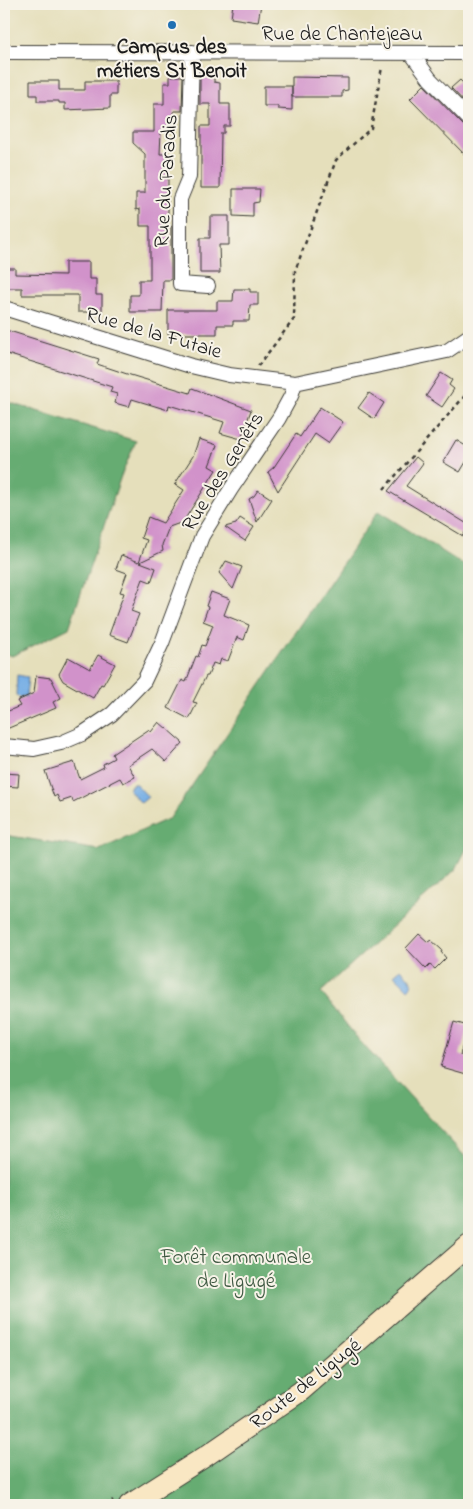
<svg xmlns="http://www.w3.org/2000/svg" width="473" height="1509" viewBox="0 0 473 1509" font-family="'Indie Flower',sans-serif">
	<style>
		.forest { fill: #66ac72; stroke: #416447 }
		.water { fill: #76aee5; stroke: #496580 }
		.building { fill: #d192ca }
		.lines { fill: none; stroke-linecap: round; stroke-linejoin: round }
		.street-casing { stroke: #3a3934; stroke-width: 16 }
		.secondary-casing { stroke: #3a3934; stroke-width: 22 }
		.path { stroke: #3a3934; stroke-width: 2.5; stroke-dasharray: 4 4; stroke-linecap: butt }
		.street { stroke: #fff; stroke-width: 14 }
		.secondary { stroke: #f9e7c3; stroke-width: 20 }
		.poi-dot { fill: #1f6fb2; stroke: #f7f3e8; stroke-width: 2 }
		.labels { text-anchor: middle; stroke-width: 4; stroke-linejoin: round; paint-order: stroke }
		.street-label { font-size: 21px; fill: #1c1c1c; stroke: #f7f3e8 }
		.poi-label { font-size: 21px; font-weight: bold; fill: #1c1c1c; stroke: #f7f3e8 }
		.park-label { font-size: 21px; fill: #3e5841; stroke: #f7f3e8 }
	</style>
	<rect width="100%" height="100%" fill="#f7f3e8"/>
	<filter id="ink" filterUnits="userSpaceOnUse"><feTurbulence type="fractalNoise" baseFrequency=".02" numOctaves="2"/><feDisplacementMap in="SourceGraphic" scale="10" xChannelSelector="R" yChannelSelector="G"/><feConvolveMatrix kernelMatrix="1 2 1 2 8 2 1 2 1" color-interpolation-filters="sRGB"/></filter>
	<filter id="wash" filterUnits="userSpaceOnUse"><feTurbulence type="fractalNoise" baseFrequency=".0096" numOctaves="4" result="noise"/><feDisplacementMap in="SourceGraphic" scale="20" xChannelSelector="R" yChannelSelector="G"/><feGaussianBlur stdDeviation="1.12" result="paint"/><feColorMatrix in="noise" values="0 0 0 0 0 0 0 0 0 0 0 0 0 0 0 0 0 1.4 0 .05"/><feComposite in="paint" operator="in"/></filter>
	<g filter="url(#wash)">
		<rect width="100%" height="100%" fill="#e5dfbb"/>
		<path class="forest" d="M4 401 136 441 121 476 69 628 12 656 4 653Z
			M378 511 469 568V844L456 869 321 992 358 1039 469 1161V1505H4V835L99 850 170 818Z"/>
		<path class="water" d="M17 675 28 677 26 697 22 696 21 698 16 695Z
			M133 784H136L148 797 141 803 129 790 131 785Z
			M401 969 412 981 411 986 408 989 394 975Z"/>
		<g id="blocks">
			<path class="building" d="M233 4H261L258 22 231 18Z
				M170 76H183L182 111H174L173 132H161L160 154H168V226H171V280H163L162 312H130V295H139V280H150V226H140V209L136 210V193H145V154L133 143V132H154V104H164V83H170Z
				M200 76H214V82L220 83V104H230V126H224V133H221L220 188H201V126H210V104H200Z
				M292 77 348 78V90L342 91V97H292Z
				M460 80 469 89V107L451 88Z
				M30 81H59V90H85V81H116V95H110V108L65 110V103H59V101H37V95H30Z
				M424 85 463 125 469 128V159L410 99Z
				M264 86H292V110L278 109V106H264Z
				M233 189H260L259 202 253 203V217L233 216Z
				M210 216H229V245H219L220 273H200V238H210Z
				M65 262H89V279H96V295H102V312H78V295H22V288H4V268H15V274L65 275Z
				M234 289H250V292H258V305H250L249 321H233V325H217V334H168V310H217V301H233Z
				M6 330 99 359 97 364 127 374 190 393 192 388 251 410 241 439 220 433 224 422 169 405 168 410 132 399 129 407 115 403 117 394 110 392 112 387 4 353V337Z
				M441 373 452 380 449 385 454 389 442 407 426 396Z
				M369 393 384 403 374 419 358 408Z
				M320 407 343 422 328 443 315 434 278 491 268 472 274 467 296 434 300 437Z
				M199 439 217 445 209 466 216 470 183 522 169 527 162 545 163 551 140 562 156 568 151 582 143 579 131 611 139 614 128 642 109 635 124 593 120 592 127 573 116 569 121 555 139 562 147 540 141 538 148 517 163 523 184 490 175 484 193 456Z
				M456 440 469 448V457L460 472 443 462Z
				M416 457 423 463 406 486 469 525 463 536 388 491Z
				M258 490 272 499 257 522 249 499 254 496Z
				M240 518 254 527 245 541 225 527 236 524Z
				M226 561 242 567 233 589 219 573Z
				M211 592 230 599 224 615 249 625 244 640 237 637 228 661 221 659 219 665 213 663 208 676H206L193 702 197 703 189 719 168 708 182 680 186 682 196 656 198 657 202 645 205 646 213 625 203 621 208 607 206 606Z
				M98 655 115 664 103 685 101 684 93 698 63 681 59 674 68 657 90 669Z
				M36 676 51 678 61 698 53 702 56 708 4 730 6 712 20 706 17 701 34 693Z
				M159 722 183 743 166 762 152 749 128 765 135 777 123 783 120 778 73 802 72 798 60 802 57 795 54 797 45 771 74 762 80 779 104 767 103 764 114 758 112 754 148 730 151 732Z
				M4 773 19 774 18 787 4 786Z
				M419 934 428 942 431 940 442 950 441 952 446 958 435 969 430 965 426 969 406 948Z
				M454 1022 468 1026 460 1055 469 1058V1075L441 1067Z"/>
		</g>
	</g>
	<g filter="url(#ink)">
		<use href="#blocks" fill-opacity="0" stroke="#3a3934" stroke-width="1"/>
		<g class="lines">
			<defs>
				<path id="street" d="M4 52 469 53
					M192 52 189 177 180 199V284L208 286
					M411 53 430 79 469 119
					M4 308 191 366 229 375 295 383
					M4 746 34 749 61 743 82 734 112 714 144 681 162 643 202 536 231 489 279 418 291 396 295 383 447 351 469 336"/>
				<path id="secondary" d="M129 1505 206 1456 301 1391 469 1245"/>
			</defs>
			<use href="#street" class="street-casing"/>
			<use href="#secondary" class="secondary-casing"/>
			<path class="path" d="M258 366 294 319 295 271 336 160 371 128 382 67
				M384 489 469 391
				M105 1505 113 1500"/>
			<use href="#street" class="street"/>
			<use href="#secondary" class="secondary"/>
		</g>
	</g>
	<circle class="poi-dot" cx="172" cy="25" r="5"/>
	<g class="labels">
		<g class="street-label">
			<text x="342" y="40">Rue de Chantejeau</text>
			<text transform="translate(165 181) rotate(-86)" y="7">Rue du Paradis</text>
			<text transform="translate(154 332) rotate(16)" y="7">Rue de la Futaie</text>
			<text transform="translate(222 471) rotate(-58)" y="7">Rue des Genêts</text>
			<text transform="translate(305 1383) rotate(-38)" y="7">Route de Ligugé</text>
		</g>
		<g class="poi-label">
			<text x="172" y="53">Campus des<tspan x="172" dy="24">métiers St Benoit</tspan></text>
		</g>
		<g class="park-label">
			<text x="236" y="1263">Forêt communale<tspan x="236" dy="24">de Ligugé</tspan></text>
		</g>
	</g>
	<rect width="473" height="1509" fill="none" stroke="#f7f3e8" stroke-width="20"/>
</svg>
